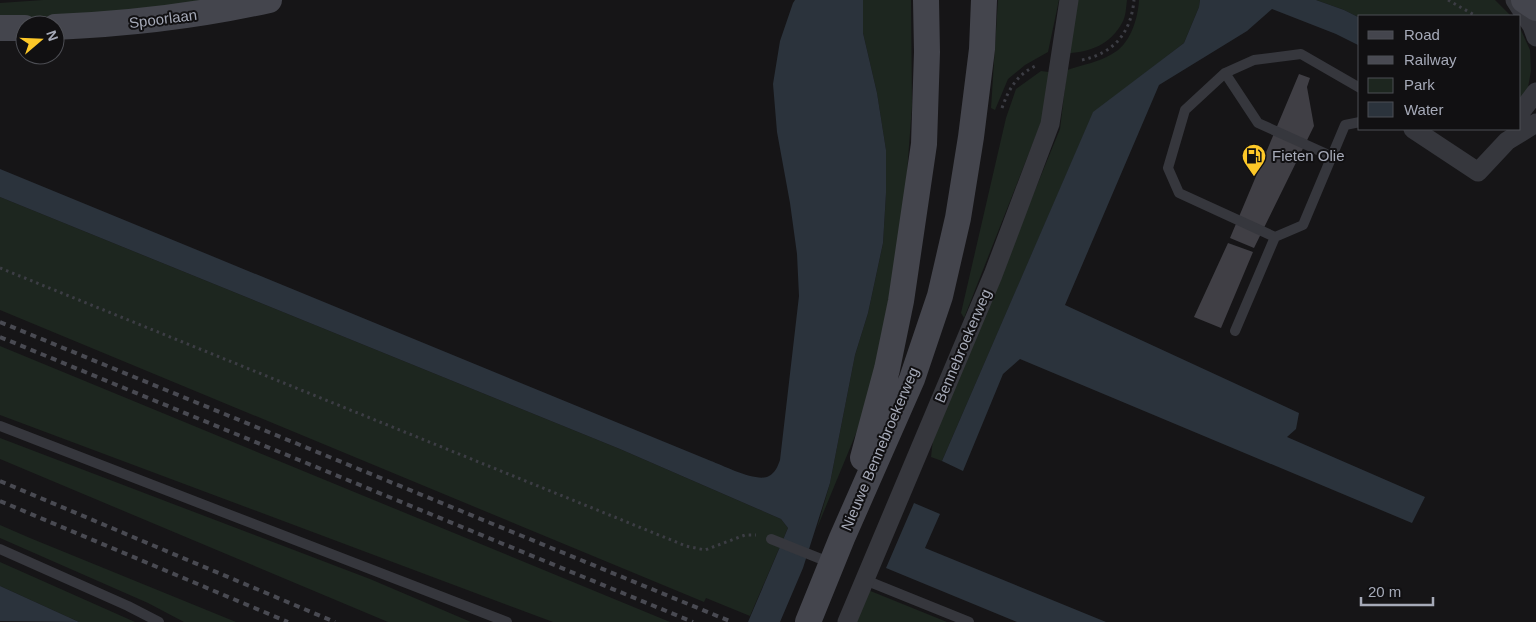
<svg xmlns="http://www.w3.org/2000/svg" width="1536" height="622" viewBox="0 0 1536 622" font-family="Helvetica,sans-serif">
	<style>
		.green { fill: #1d261f }
		.water { fill: #2b333c }
		.building { fill: #403f45 }
		.lines { fill: none; stroke-linecap: round; stroke-linejoin: round }
		.path { stroke: #3c3d44; stroke-width: 3; stroke-dasharray: 2.5 4; stroke-linecap: butt }
		.lane { stroke: #36373d; stroke-width: 10 }
		.street { stroke: #36373d; stroke-width: 19 }
		.secondary { stroke: #44454d; stroke-width: 26 }
		.rail { stroke: #494a52; stroke-width: 4; stroke-dasharray: 6 5; stroke-linecap: butt }
		.labels { text-anchor: middle; stroke-width: 4; stroke-linejoin: round; paint-order: stroke }
		.street-label { font-size: 15px; fill: #a6aab8; stroke: #111012 }
		.poi-label { font-size: 15px; fill: #a6aab8; stroke: #111012; text-anchor: start }
	</style>
	<rect width="100%" height="100%" fill="#161517"/>
	<path class="green" d="M43 0H236L49 22H0V3Z
		M863 0H911L912 106 905 200 876 385 817 528 830 483 855 355 868 313 883 243 886 193V150L877 93 863 33Z
		M998 0H1059L1048 52 1025 65 1008 79 995 110 991 108Z
		M1076 0H1127C1126 7 1126 17 1122 23 1111 44 1089 53 1067 53Z
		M1139 0H1200L1199 7 1184 43 1093 113 942 461 931 457 933 439 1060 129 1067 70C1082 65 1099 62 1112 54 1130 45 1138 19 1139 0Z
		M1316 0H1495L1511 16H1360V18L1344 10Z
		M1520 28 1530 50 1531 71 1527 93 1520 102Z
		M1041 71 1049 72 1046 110 964 318 961 313 1006 118 1016 89Z
		M0 197 620 449 781 519 788 528 750 616 706 598 704 602 0 310Z
		M0 346 670 622H553L0 415Z
		M0 438 370 579 471 622H388L0 459Z
		M0 525 30 538 236 622H184L148 603 0 538Z
		M0 562 135 622H79L0 586Z
		M868 590 947 622H855Z"/>
	<path class="water" d="M795 0H863V33L877 93 886 150V193L883 243 868 313 855 355 830 483 803 568 780 622H748L788 528 781 519 620 449 0 197V169L711 461C724 466 758 483 769 476 775 473 778 466 780 460L799 296 797 254 790 203 777 132 773 84 780 41 793 3Z
		M1200 0H1316L1344 10 1360 18V46L1336 34 1272 9 1247 31 1159 85 1065 305 1299 413 1296 429 1287 437 1425 497 1412 523 1020 359 1003 374 963 471 942 461 1093 112 1184 43 1199 7Z
		M914 503 940 514 925 548 1106 622H1017L886 568Z
		M0 586 79 622 0 621Z"/>
	<path class="building" d="M1299 74 1310 78 1307 87 1314 126 1254 248 1230 238Z
		M1228 243 1253 252 1221 328 1194 317Z"/>
	<g class="lines">
		<path class="path" d="M1448 0 1476 16
			M1082 60C1114 53 1131 33 1134 0
			M1002 108C1009 88 1018 73 1038 65
			M0 268 686 546 705 550 745 535H756"/>
		<path class="lane" d="M1225 73 1185 110 1168 168 1179 193 1275 237 1303 225 1345 125 1360 122
			M1331 156 1258 123 1225 73 1254 60 1301 54 1360 88
			M1235 331 1275 237
			M0 426 507 622
			M771 539 831 563
			M0 549 128 606 159 622
			M865 580 969 622"/>
		<path class="street" d="M1515 0 1532 26 1536 37
			M1520 113 1536 92
			M1413 129 1478 172 1507 141 1536 123
			M847 622 993 275 1050 124 1069 0"/>
		<path class="secondary" d="M1524 0 1536 8
			M55 27C128 24 198 16 269 0
			M0 28H25
			M863 458 887 369 901 301 924 144 927 52 926 0
			M808 622 842 538 912 379 940 296 958 218 971 137 982 49 984 0"/>
		<path class="rail" d="M0 322 732 622
			M0 337 693 622
			M0 481 335 622
			M0 501 288 622"/>
	</g>
	<defs>
		<symbol id="fuel-pin" viewBox="-11 -11 22 30"><path d="M0 17L-7.5 6A9.5 9.5 0 1 1 7.5 6Z" fill="#fdc828" stroke="#111012"/><path d="M-5.5-6h7V0h2V4h1.3V-2.5L3-4.5l.8-.8L6-3V5H2.5V1h-1V6h-7ZM-4.2-4.7v3.2H.2V-4.7Z" fill="#111"/></symbol>
	</defs>
	<g fill-rule="evenodd">
		<use href="#fuel-pin" x="1240" y="142" width="28" height="38"/>
	</g>
	<g class="labels">
		<g class="street-label">
			<text transform="translate(163 19) rotate(-7)" y="5">Spoorlaan</text>
			<text transform="translate(963 346) rotate(-67)" y="5">Bennebroekerweg</text>
			<text transform="translate(880 449) rotate(-67)" y="5">Nieuwe Bennebroekerweg</text>
		</g>
		<g class="poi-label">
			<text x="1272" y="161">Fieten Olie</text>
		</g>
	</g>
	<rect x="1358" y="15" width="162" height="115" fill="#111012" stroke="#4d4e54"/>
	<rect x="1368" y="31" width="25" height="8" fill="#44454d" stroke="#4d4e54"/>
	<text x="1404" y="40" font-size="15" fill="#a6aab8">Road</text>
	<rect x="1368" y="56" width="25" height="8" fill="#494a52" stroke="#4d4e54"/>
	<text x="1404" y="65" font-size="15" fill="#a6aab8">Railway</text>
	<rect x="1368" y="78" width="25" height="15" fill="#1d261f" stroke="#4d4e54"/>
	<text x="1404" y="90" font-size="15" fill="#a6aab8">Park</text>
	<rect x="1368" y="102" width="25" height="15" fill="#2b333c" stroke="#4d4e54"/>
	<text x="1404" y="115" font-size="15" fill="#a6aab8">Water</text>
	<g transform="translate(40 40) rotate(71)"><circle r="24" fill="#111012" stroke="#4d4e54"/>
	<path d="M0-4L9 19L0 12L-9 19Z" fill="#fdc828"/>
	<text y="-8" font-size="14" font-weight="bold" text-anchor="middle" fill="#a6aab8">N</text>
	</g>
	<path d="M1361 597v8h72v-8" fill="none" stroke="#a6aab8" stroke-width="2.5"/>
	<text x="1368" y="597" font-size="15" fill="#a6aab8" stroke="#111012" stroke-width="4" paint-order="stroke">20 m</text>
</svg>
